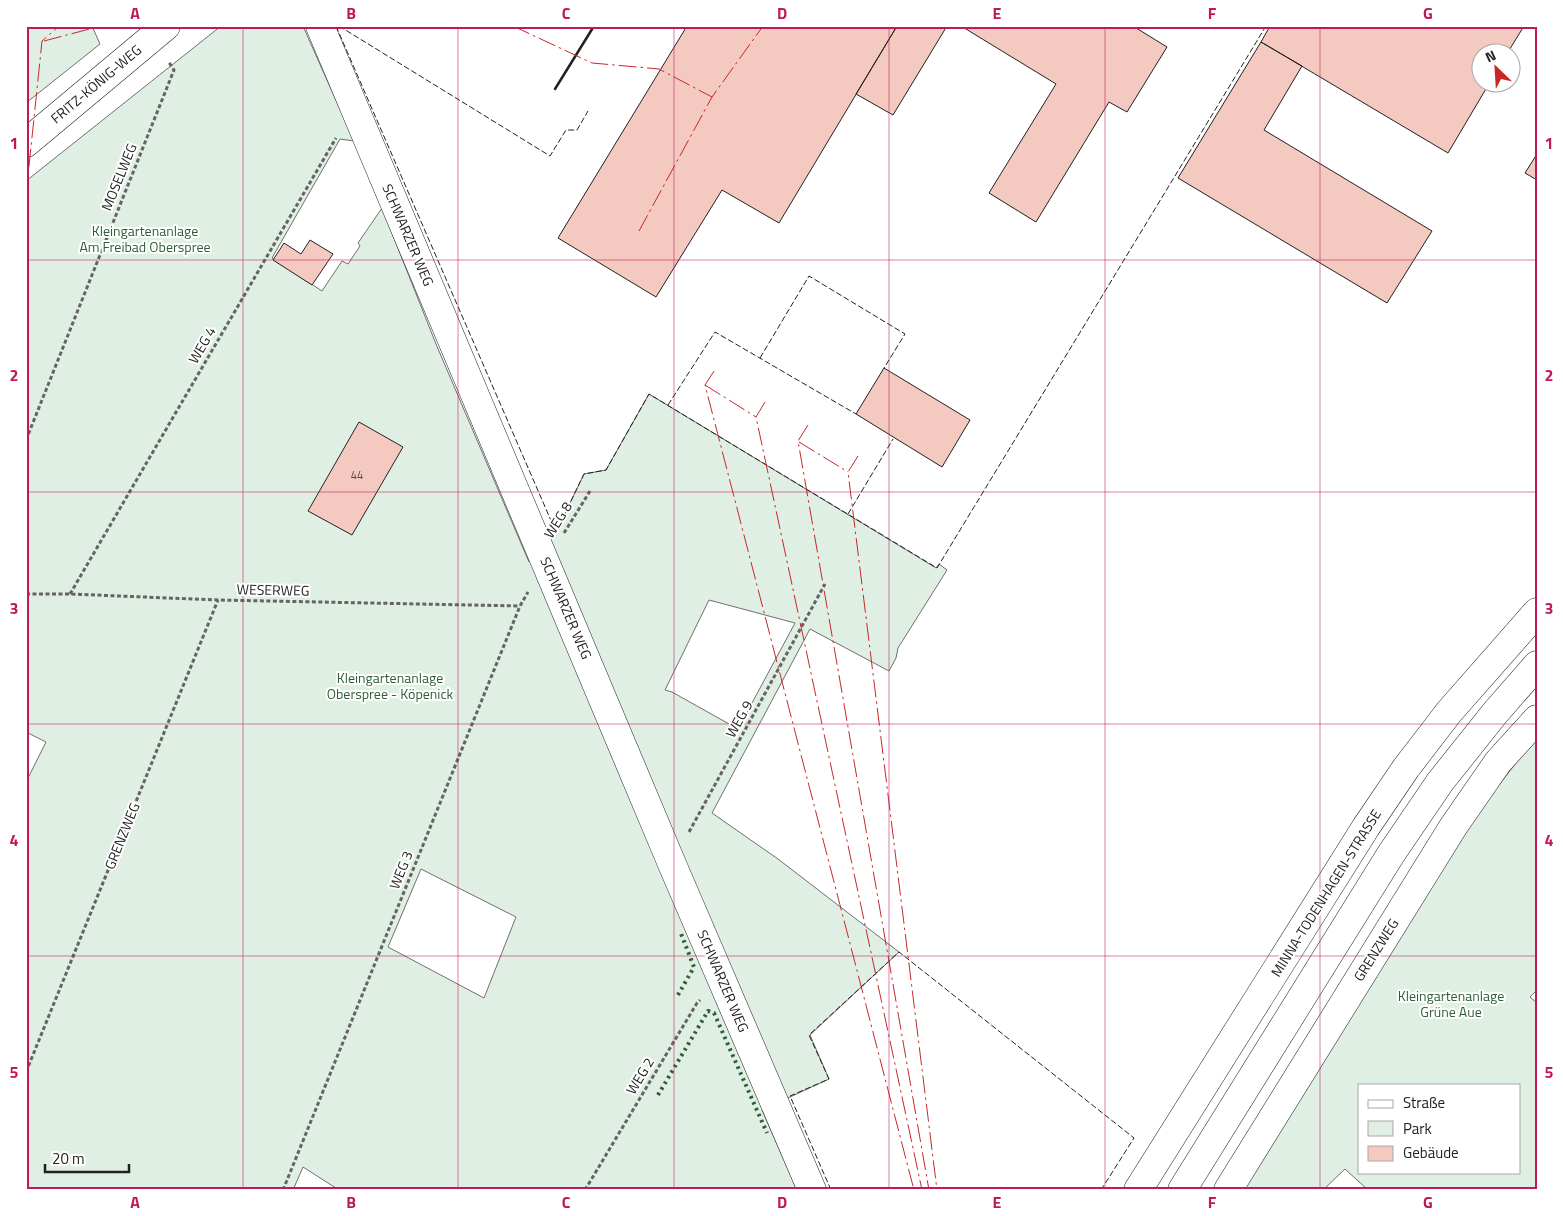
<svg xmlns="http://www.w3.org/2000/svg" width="1563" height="1216" viewBox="0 0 1563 1216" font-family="'Titillium Web',sans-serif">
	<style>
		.green { fill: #e0efe3; stroke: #6f6f6f; fill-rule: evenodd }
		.building { fill: #f3c9c0; stroke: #222 }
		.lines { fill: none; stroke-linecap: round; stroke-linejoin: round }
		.minor-casing { stroke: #222; stroke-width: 29 }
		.major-casing { stroke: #222; stroke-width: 29 }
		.path { stroke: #646464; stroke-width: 3; stroke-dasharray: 4 2.5; stroke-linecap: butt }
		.minor { stroke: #fff; stroke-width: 28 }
		.major { stroke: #fff; stroke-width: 28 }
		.hedge { stroke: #2f5e38; stroke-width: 4; stroke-dasharray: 2.5 4; stroke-linecap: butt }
		.fence { stroke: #222; stroke-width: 1; stroke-dasharray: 6 2.5; stroke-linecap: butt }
		.wall { stroke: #222; stroke-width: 2.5 }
		.power { stroke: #c62828; stroke-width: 1; stroke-dasharray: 18 4 2.5 4; stroke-linecap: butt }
		.grid { fill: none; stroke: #c2185b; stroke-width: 1; stroke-opacity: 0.55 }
		.labels { text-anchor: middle; stroke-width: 4; stroke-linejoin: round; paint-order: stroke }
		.number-label { font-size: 11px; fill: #564c4a }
		.street-label { font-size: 14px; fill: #222; stroke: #fff }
		.park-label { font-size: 14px; fill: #2f5e38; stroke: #fff }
		.neatline { fill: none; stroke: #c2185b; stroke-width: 2 }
		.grid-label { font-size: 16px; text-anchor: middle; font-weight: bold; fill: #c2185b }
	</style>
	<rect width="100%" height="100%" fill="#fff"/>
	<path class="green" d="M26 26H92L100 44 26 103Z
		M221 26H303L354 141 340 139 272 258 322 291 342 261 348 264 360 246 358 243 382 208 436 344 529 562 556 532 584 474 606 470 649 394 936 568 939 564 947 570 898 648 896 658 889 671 810 629 712 813 778 859 899 952 810 1035 829 1079 762 1110 797 1190H339L303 1167 293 1190H26V782L46 742 26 732V181ZM709 600 795 623 738 729 672 692 665 690ZM421 869 516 917 484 998 388 947Z
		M1537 736V990L1530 997 1537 1003V1190H1368L1345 1169 1323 1190H1243L1464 830ZM1359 1085H1519V1172H1359Z"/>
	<path class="building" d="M687 26H897L779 223 722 190 656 297 558 238Z
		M897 26H947L893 115 856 94Z
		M961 26H1133L1167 47 1127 112 1109 102 1036 222 989 193 1056 84Z
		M1270 26H1524L1508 52H1480V82H1490L1448 153 1261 42Z
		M1261 42 1302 66 1264 130 1432 231 1387 303 1178 178Z
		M1537 154V180L1525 173Z
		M310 240 333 254 312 285 273 260 284 243 301 254Z
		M884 368 970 420 942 467 856 414Z
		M359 422 403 447 352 535 308 511Z"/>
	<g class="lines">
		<defs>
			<path id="minor" d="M320 26 672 864 812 1190
				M26 143 166 26
				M1228 1190 1453 827 1498 762 1537 719"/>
			<path id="major" d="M1138 1190 1366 827 1406 768 1449 712 1537 612
				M1182 1190 1391 854 1440 782 1495 713 1537 665"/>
		</defs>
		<use href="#minor" class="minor-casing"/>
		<use href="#major" class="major-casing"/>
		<path class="path" d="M26 440 174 70 168 61
			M564 533 590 491
			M26 594H70L218 600 520 606
			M70 594 336 138
			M689 832 825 584
			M26 1072 218 600
			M283 1190 520 606 528 592
			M585 1190 697 1003 700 1000"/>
		<use href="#minor" class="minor"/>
		<use href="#major" class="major"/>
		<path class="hedge" d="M678 995 694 967 680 931
			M658 1095 708 1011 714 1013 767 1133"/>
		<path class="fence" d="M336 26 556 532
			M339 26 550 156 566 130H577L588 111
			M760 358 809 276 905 334 884 368
			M668 405 715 332 856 414
			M848 514 893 439
			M556 532 584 474 606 470 649 394 937 568 1266 26
			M831 1190 790 1096 829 1079 809 1035 899 952 1134 1138 1101 1190"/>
		<path class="wall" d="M555 89 594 26"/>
		<path class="power" d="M513 26 592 63 659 69 712 97
			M44 41 101 26
			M26 195 42 41 59 26
			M639 231 712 97 763 26
			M714 371 705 385 914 1190
			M705 385 756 417
			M765 402 756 417 922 1190
			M808 425 798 441 929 1190
			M799 442 848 472
			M858 456 848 472 937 1190"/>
	</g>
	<path class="grid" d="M243 26V1190M458 26V1190M674 26V1190M889 26V1190M1105 26V1190M1320 26V1190M26 260H1537M26 492H1537M26 724H1537M26 956H1537"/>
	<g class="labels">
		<g class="number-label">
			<text x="357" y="479">44</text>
		</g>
		<g class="street-label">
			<text transform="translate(96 84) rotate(-40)" y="5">FRITZ-KÖNIG-WEG</text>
			<text transform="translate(119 177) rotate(-68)" y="5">MOSELWEG</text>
			<text transform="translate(408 235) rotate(67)" y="5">SCHWARZER WEG</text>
			<text transform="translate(202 345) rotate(-60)" y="5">WEG 4</text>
			<text transform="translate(558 520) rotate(-58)" y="5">WEG 8</text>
			<text transform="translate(273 590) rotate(1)" y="5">WESERWEG</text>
			<text transform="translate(566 608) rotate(67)" y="5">SCHWARZER WEG</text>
			<text transform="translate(739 719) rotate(-61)" y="5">WEG 9</text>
			<text transform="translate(122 836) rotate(-68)" y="5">GRENZWEG</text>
			<text transform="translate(401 870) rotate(-68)" y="5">WEG 3</text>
			<text transform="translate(1326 893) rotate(-58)" y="5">MINNA-TODENHAGEN-STRASSE</text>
			<text transform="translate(1376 950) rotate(-58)" y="5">GRENZWEG</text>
			<text transform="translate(723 981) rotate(67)" y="5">SCHWARZER WEG</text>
			<text transform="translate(640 1076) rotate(-59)" y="5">WEG 2</text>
		</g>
		<g class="park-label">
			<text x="145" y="236">Kleingartenanlage<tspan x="145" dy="16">Am Freibad Oberspree</tspan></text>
			<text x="390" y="683">Kleingartenanlage<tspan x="390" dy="16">Oberspree - Köpenick</tspan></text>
			<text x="1451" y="1001">Kleingartenanlage<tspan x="1451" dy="16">Grüne Aue</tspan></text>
		</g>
	</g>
	<rect width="1563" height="1216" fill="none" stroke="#ffffff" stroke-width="55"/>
	<rect x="1358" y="1084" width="162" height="90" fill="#ffffff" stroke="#a7a7a7"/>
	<rect x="1368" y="1100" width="25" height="8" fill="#ffffff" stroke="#a7a7a7"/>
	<text x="1403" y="1108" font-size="15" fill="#222222">Straße</text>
	<rect x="1368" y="1121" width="25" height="15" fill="#e0efe3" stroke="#a7a7a7"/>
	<text x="1403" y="1134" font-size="15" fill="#222222">Park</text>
	<rect x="1368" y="1146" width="25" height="15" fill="#f3c9c0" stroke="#a7a7a7"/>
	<text x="1403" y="1158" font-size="15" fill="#222222">Gebäude</text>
	<g transform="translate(1496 68) rotate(335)"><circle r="24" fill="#ffffff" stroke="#a7a7a7"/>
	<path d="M0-4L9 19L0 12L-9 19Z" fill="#c62828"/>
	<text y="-8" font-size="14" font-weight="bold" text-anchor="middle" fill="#222222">N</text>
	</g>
	<path d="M45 1164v8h84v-8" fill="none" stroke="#222222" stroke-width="2.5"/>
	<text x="52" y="1164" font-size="15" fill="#222222" stroke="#ffffff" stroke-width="4" paint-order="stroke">20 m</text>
	<rect x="28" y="28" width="1508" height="1160" class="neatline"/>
	<g class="grid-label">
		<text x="135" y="19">A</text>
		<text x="351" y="19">B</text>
		<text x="566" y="19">C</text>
		<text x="782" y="19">D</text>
		<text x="997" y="19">E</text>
		<text x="1212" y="19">F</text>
		<text x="1428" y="19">G</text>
		<text x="14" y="149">1</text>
		<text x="1549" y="149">1</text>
		<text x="14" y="381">2</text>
		<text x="1549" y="381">2</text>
		<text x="14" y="614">3</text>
		<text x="1549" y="614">3</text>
		<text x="14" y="846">4</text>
		<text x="1549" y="846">4</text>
		<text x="14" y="1078">5</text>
		<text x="1549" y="1078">5</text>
		<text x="135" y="1208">A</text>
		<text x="351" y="1208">B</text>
		<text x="566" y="1208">C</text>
		<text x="782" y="1208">D</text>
		<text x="997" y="1208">E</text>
		<text x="1212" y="1208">F</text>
		<text x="1428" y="1208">G</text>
	</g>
</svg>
